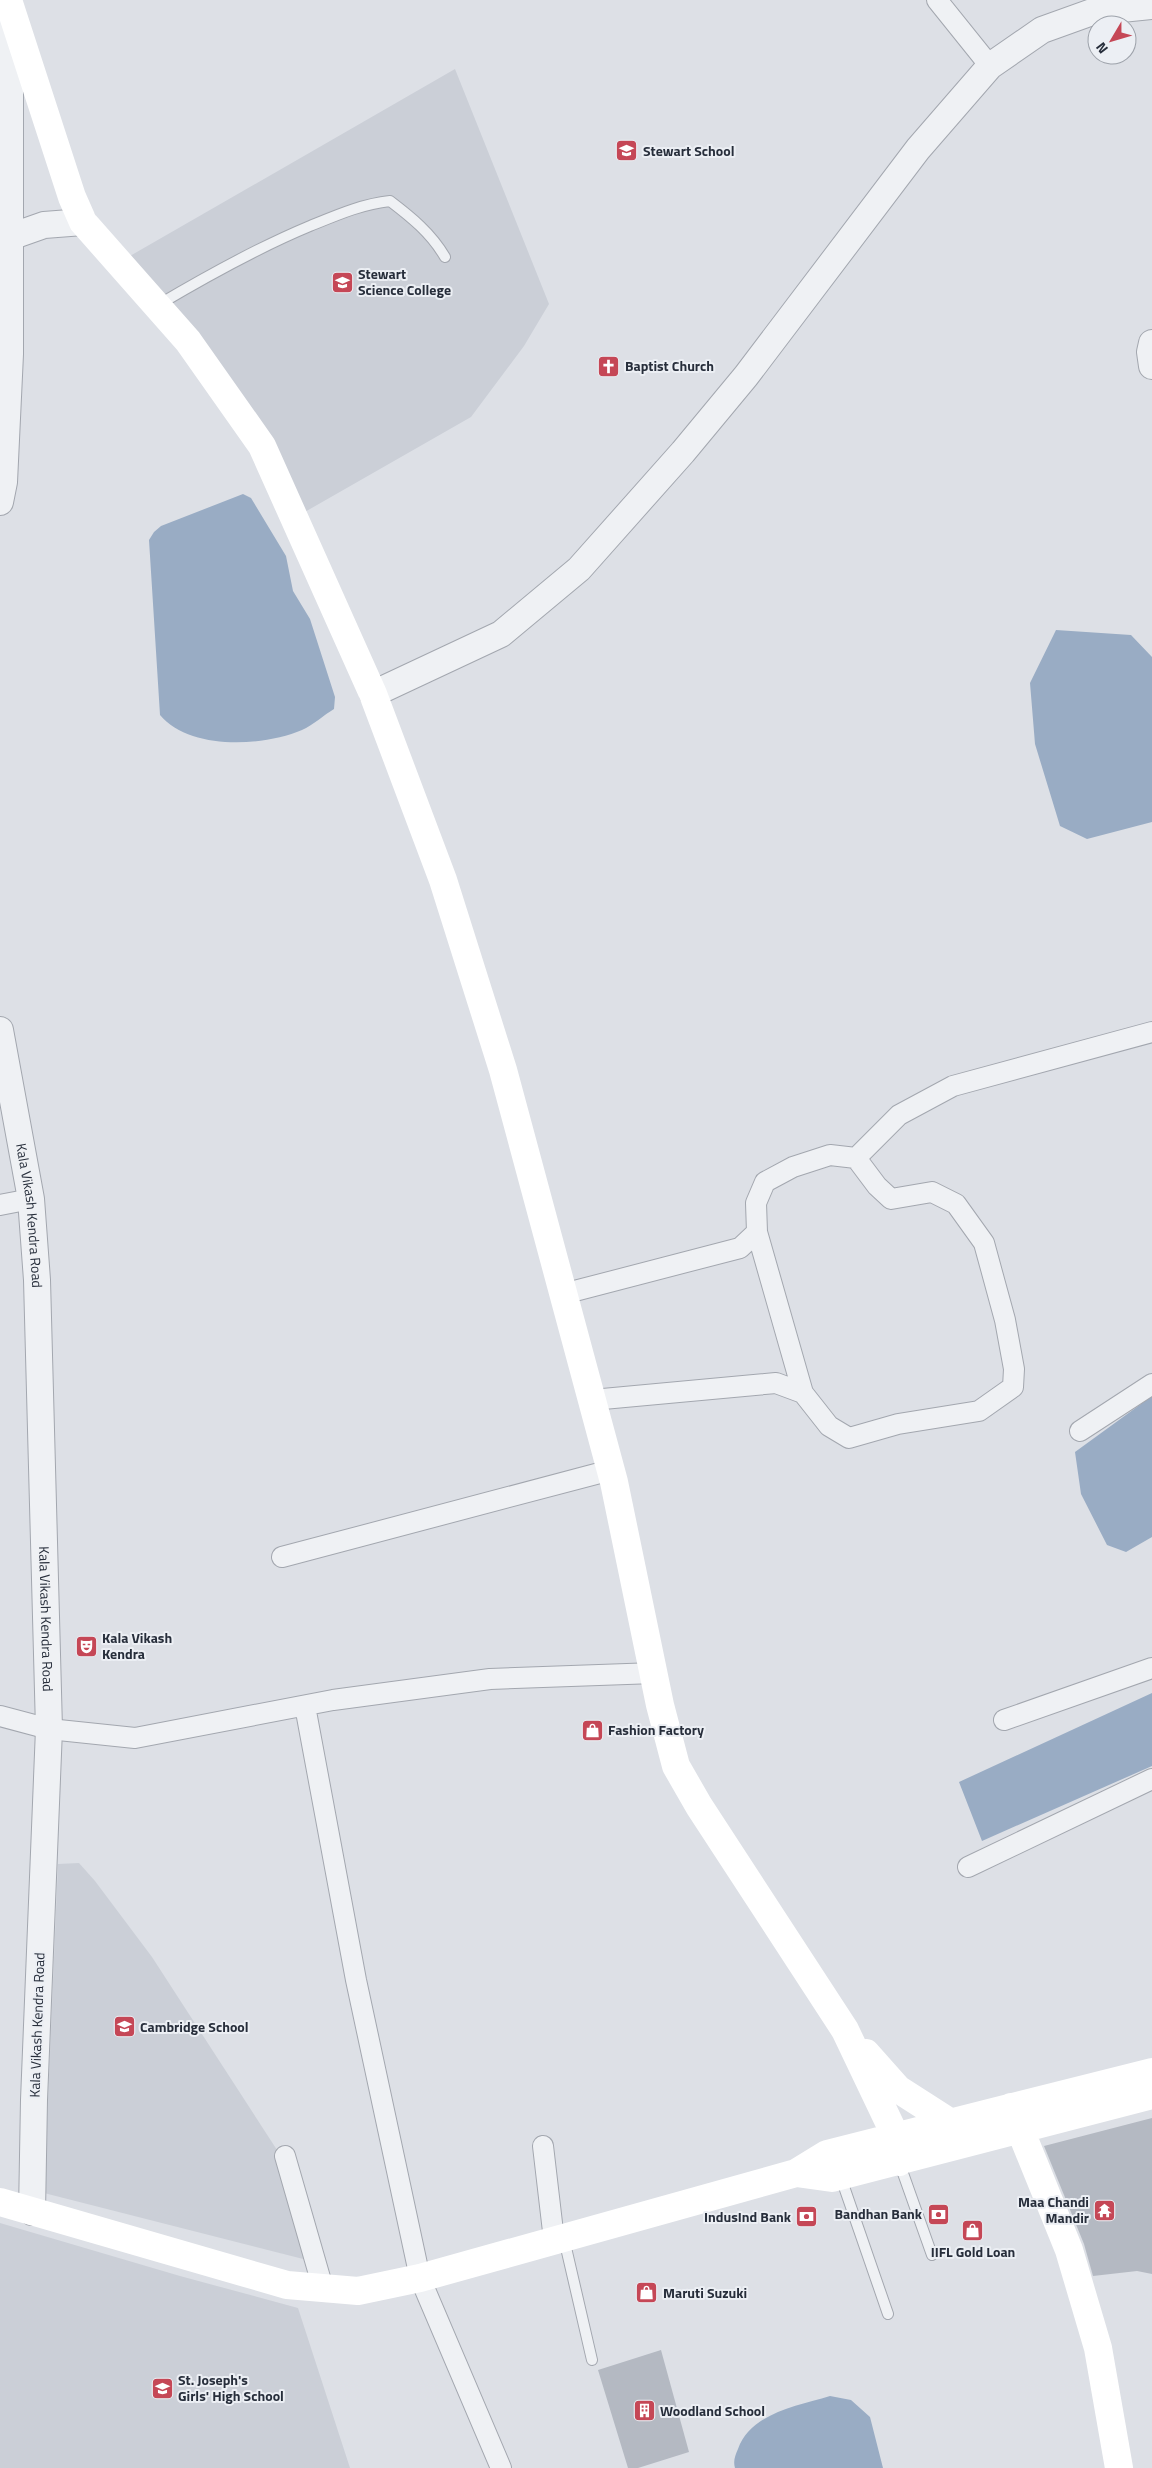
<svg xmlns="http://www.w3.org/2000/svg" width="1152" height="2468" viewBox="0 0 1152 2468" font-family="'Titillium Web',sans-serif">
	<style>
		.built { fill: #cbcfd7 }
		.water { fill: #99acc4 }
		.building { fill: #b4b9c2 }
		.lines { fill: none; stroke-linecap: round; stroke-linejoin: round }
		.service-casing { stroke: #a3a7af; stroke-width: 12 }
		.minor-casing { stroke: #a3a7af; stroke-width: 22 }
		.tertiary-casing { stroke: #a3a7af; stroke-width: 28 }
		.service { stroke: #eff1f4; stroke-width: 10 }
		.minor { stroke: #eff1f4; stroke-width: 20 }
		.tertiary { stroke: #eff1f4; stroke-width: 26 }
		.secondary { stroke: #fff; stroke-width: 28 }
		.labels { text-anchor: middle; stroke-width: 4; stroke-linejoin: round; paint-order: stroke }
		.poi-label { font-size: 14px; font-weight: bold; fill: #272e3b; stroke: #eceff4; text-anchor: start }
		.street-label { font-size: 14px; fill: #272e3b; stroke: #eceff4 }
	</style>
	<rect width="100%" height="100%" fill="#dde0e6"/>
	<path class="built" d="M455 69 549 304 524 346 471 417 303 513 123 260Z
		M79 1863 95 1881 152 1957 290 2170 311 2261 44 2193 58 1864Z
		M0 2223 180 2276 298 2308 350 2468H0Z"/>
	<path class="water" d="M243 494 251 498 286 556 293 591 310 619 335 697 334 709C324 715 313 725 302 730 262 747 189 750 160 715L149 540 154 532 161 526Z
		M1056 630 1131 635 1152 657V822L1087 839 1060 826 1035 744 1030 683Z
		M1152 1396V1537L1126 1552 1107 1545 1081 1494 1075 1452Z
		M1152 1693V1766L982 1841 959 1782Z
		M830 2396 851 2400 870 2417 883 2468H735C733 2461 735 2456 738 2449 751 2413 797 2406 830 2396Z"/>
	<path class="building" d="M1152 2118V2274L1137 2271 1093 2276 1084 2244 1044 2146Z
		M661 2350 689 2452 638 2468H628L598 2370Z"/>
	<g class="lines">
		<defs>
			<path id="service" d="M158 305C207 276 257 248 310 226 337 215 362 204 390 201 411 217 431 233 445 257
				M899 2162 932 2255
				M841 2178 888 2314
				M564 2239 592 2360"/>
			<path id="minor" d="M937 0 990 66
				M856 1158 899 1115 953 1086 1152 1032
				M0 1205 31 1199
				M757 1232 803 1393
				M563 1294 740 1248 757 1232 756 1203 765 1182 793 1167 830 1155 856 1158 877 1186 891 1199 932 1192 956 1204 984 1243 1005 1320 1014 1369 1013 1387 979 1411 898 1424 849 1438 829 1426 803 1393 776 1383 592 1400
				M1080 1431 1152 1384
				M282 1557 611 1470
				M305 1706 356 1980 420 2278 501 2468
				M0 1716 49 1729 135 1738 333 1700 490 1679 655 1673
				M1004 1720 1152 1668
				M968 1867 1152 1779
				M543 2146 554 2240
				M285 2156 323 2288"/>
			<g id="tertiary">
				<path d="M10 237 44 225 83 222"/>
				<path d="M1152 343 1150 352 1152 366"/>
				<path d="M0 502 4 482 10 354V15"/>
				<path d="M373 694 501 634 579 569 683 452 746 376 918 149 990 66 1042 30 1092 12 1152 6"/>
				<path id="s1" d="M0 1030 31 1199 37 1280 49 1729 34 2100 32 2212"/>
			</g>
		</defs>
		<use href="#service" class="service-casing"/>
		<use href="#minor" class="minor-casing"/>
		<use href="#tertiary" class="tertiary-casing"/>
		<use href="#service" class="service"/>
		<use href="#minor" class="minor"/>
		<use href="#tertiary" class="tertiary"/>
		<path class="secondary" d="M8 0 72 197 83 222 188 341 262 446 373 694 443 880 503 1070 614 1482 660 1705 676 1766 699 1806 845 2030 896 2137 899 2162
			M866 2053 898 2089 951 2123
			M1011 2107 1069 2250 1098 2348 1119 2468
			M796 2173 832 2178 1152 2095
			M0 2202 287 2285 358 2291 420 2278 796 2173 827 2154 1152 2072"/>
	</g>
	<defs>
		<symbol id="school-square" viewBox="-11 -11 22 22"><rect x="-9" y="-9" width="18" height="18" rx="4" fill="#c54756" stroke="#eceff4"/><path d="M0-5L7-2L0 1L-7-2ZM-4 1L0 2.5L4 1V4Q0 6-4 4Z" fill="#fff"/></symbol>
		<symbol id="university-square" viewBox="-11 -11 22 22"><rect x="-9" y="-9" width="18" height="18" rx="4" fill="#c54756" stroke="#eceff4"/><path d="M0-5L7-2L0 1L-7-2ZM-4 1L0 2.5L4 1V4Q0 6-4 4Z" fill="#fff"/></symbol>
		<symbol id="church-square" viewBox="-11 -11 22 22"><rect x="-9" y="-9" width="18" height="18" rx="4" fill="#c54756" stroke="#eceff4"/><path d="M-1.2-6h2.4v3.5h3.3v2.4h-3.3V6h-2.4V-.1h-3.3v-2.4h3.3Z" fill="#fff"/></symbol>
		<symbol id="theatre-square" viewBox="-11 -11 22 22"><rect x="-9" y="-9" width="18" height="18" rx="4" fill="#c54756" stroke="#eceff4"/><path d="M-5-5.5Q0-4 5-5.5V0Q5 5 0 6Q-5 5-5 0ZM-3.3-2.5H-1v1.5H-3.3ZM1-2.5H3.3v1.5H1ZM-2.8 1Q0 5.5 2.8 1Z" fill="#fff"/></symbol>
		<symbol id="shop-square" viewBox="-11 -11 22 22"><rect x="-9" y="-9" width="18" height="18" rx="4" fill="#c54756" stroke="#eceff4"/><path d="M-5-2.5h2.3a2.7 3.5 0 0 1 5.4 0H5L5.5 6h-11ZM-1.5-2.5h3a1.5 2.3 0 0 0-3 0Z" fill="#fff"/></symbol>
		<symbol id="temple-square" viewBox="-11 -11 22 22"><rect x="-9" y="-9" width="18" height="18" rx="4" fill="#c54756" stroke="#eceff4"/><path d="M0-6L5-2H3V0L6.5 2.5H4V6H1.5V3h-3V6H-4V2.5H-6.5L-3 0V-2H-5Z" fill="#fff"/></symbol>
		<symbol id="bank-square" viewBox="-11 -11 22 22"><rect x="-9" y="-9" width="18" height="18" rx="4" fill="#c54756" stroke="#eceff4"/><path d="M-6-4H6V4H-6ZM0-2.3a2.3 2.3 0 1 0 0 4.6a2.3 2.3 0 1 0 0-4.6Z" fill="#fff"/></symbol>
		<symbol id="building-square" viewBox="-11 -11 22 22"><rect x="-9" y="-9" width="18" height="18" rx="4" fill="#c54756" stroke="#eceff4"/><path d="M-4-6H4V6H1V3H-1V6H-4ZM-2.5-4.3h1.7v1.8h-1.7ZM.8-4.3h1.7v1.8H.8ZM-2.5-1h1.7V.8h-1.7ZM.8-1h1.7V.8H.8Z" fill="#fff"/></symbol>
	</defs>
	<g fill-rule="evenodd">
		<use href="#school-square" x="614" y="138" width="25" height="25"/>
		<use href="#university-square" x="330" y="270" width="25" height="25"/>
		<use href="#church-square" x="596" y="354" width="25" height="25"/>
		<use href="#theatre-square" x="74" y="1634" width="25" height="25"/>
		<use href="#shop-square" x="580" y="1718" width="25" height="25"/>
		<use href="#school-square" x="112" y="2014" width="25" height="25"/>
		<use href="#temple-square" x="1092" y="2198" width="25" height="25"/>
		<use href="#bank-square" x="926" y="2202" width="25" height="25"/>
		<use href="#bank-square" x="794" y="2204" width="25" height="25"/>
		<use href="#shop-square" x="960" y="2218" width="25" height="25"/>
		<use href="#shop-square" x="634" y="2280" width="25" height="25"/>
		<use href="#school-square" x="150" y="2376" width="25" height="25"/>
		<use href="#building-square" x="632" y="2398" width="25" height="25"/>
	</g>
	<g class="labels">
		<g class="poi-label">
			<text x="643" y="156">Stewart School</text>
			<text x="358" y="279">Stewart<tspan x="358" dy="16">Science College</tspan></text>
			<text x="625" y="371">Baptist Church</text>
			<text x="102" y="1643">Kala Vikash<tspan x="102" dy="16">Kendra</tspan></text>
			<text x="608" y="1735">Fashion Factory</text>
			<text x="140" y="2032">Cambridge School</text>
			<text x="1089" y="2207" text-anchor="end">Maa Chandi<tspan x="1089" dy="16">Mandir</tspan></text>
			<text x="922" y="2219" text-anchor="end">Bandhan Bank</text>
			<text x="791" y="2222" text-anchor="end">IndusInd Bank</text>
			<text x="973" y="2257" text-anchor="middle">IIFL Gold Loan</text>
			<text x="663" y="2298">Maruti Suzuki</text>
			<text x="178" y="2385">St. Joseph's<tspan x="178" dy="16">Girls' High School</tspan></text>
			<text x="660" y="2416">Woodland School</text>
		</g>
		<g class="street-label">
			<text dy="5" stroke="none"><textPath href="#s1" startOffset="188">Kala Vikash Kendra Road</textPath></text>
			<text dy="5" stroke="none"><textPath href="#s1" startOffset="592">Kala Vikash Kendra Road</textPath></text>
			<text transform="translate(37 2025) rotate(-88)" y="5">Kala Vikash Kendra Road</text>
		</g>
	</g>
	<g transform="translate(1112 40) rotate(232)"><circle r="24" fill="#eceff4" stroke="#9da2aa"/>
	<path d="M0-4L9 19L0 12L-9 19Z" fill="#c54756"/>
	<text y="-8" font-size="14" font-weight="bold" text-anchor="middle" fill="#272e3b">N</text>
	</g>
</svg>
